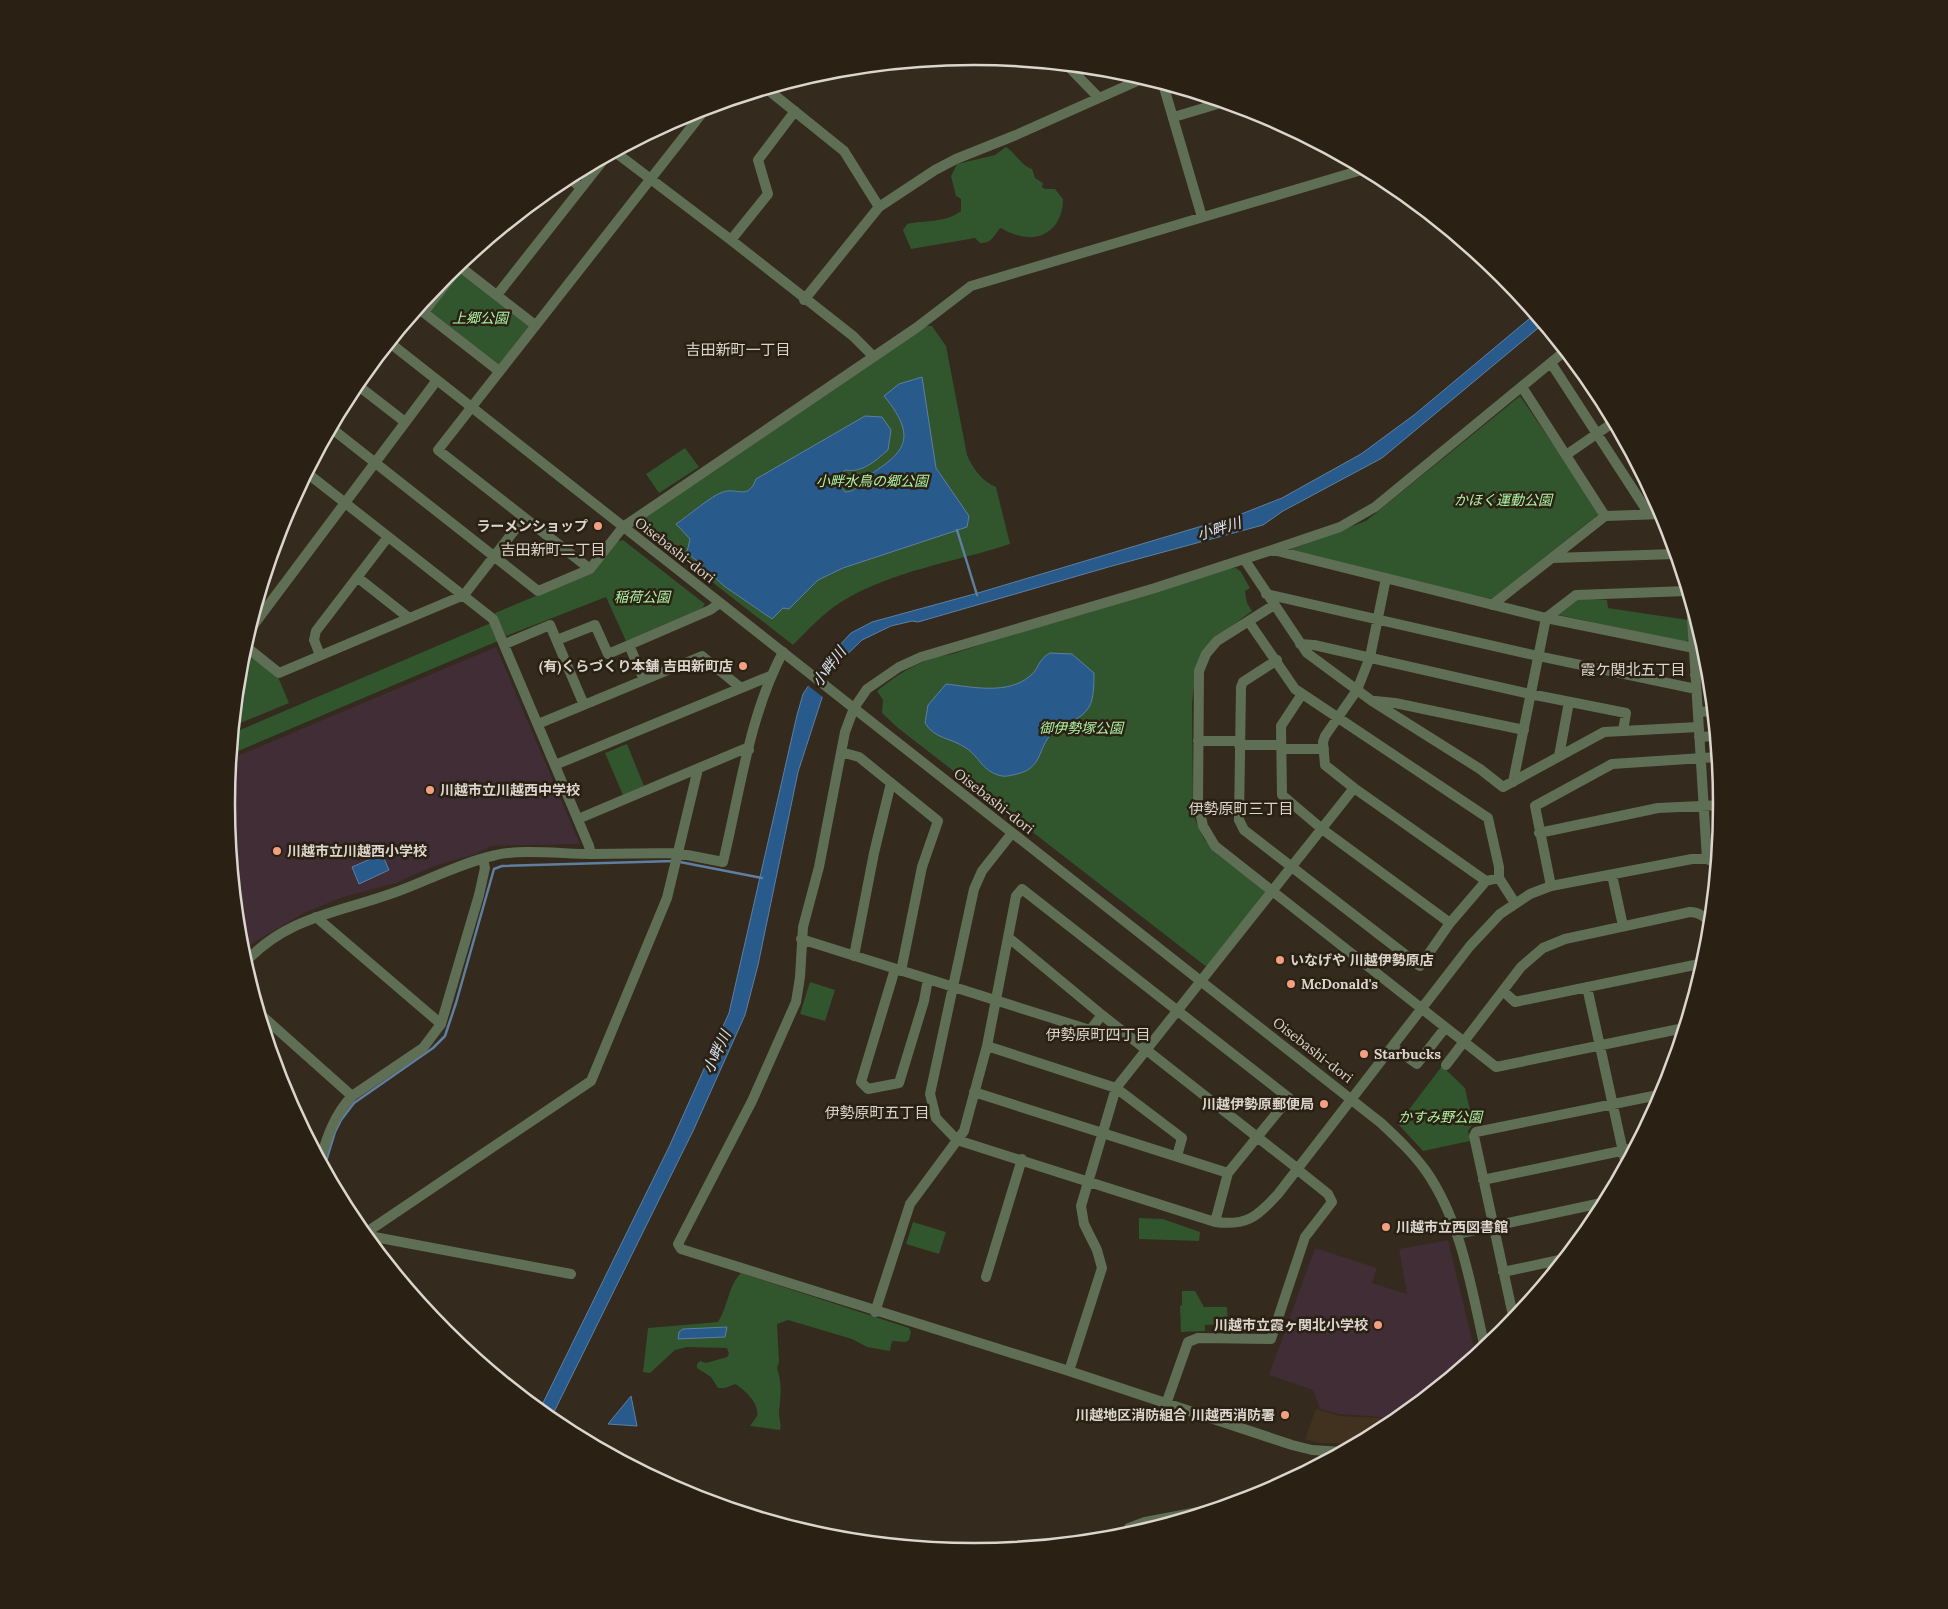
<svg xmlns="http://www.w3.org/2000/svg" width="1948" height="1609" viewBox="0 0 1948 1609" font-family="Lora,'Noto Sans JP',serif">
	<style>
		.built { fill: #41321f }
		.education { fill: #402d35 }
		.green { fill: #31552d }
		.water { fill: #295a8c; stroke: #5f7fa0 }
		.pier { fill: #342a1d }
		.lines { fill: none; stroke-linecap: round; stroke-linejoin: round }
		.stream { stroke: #5f7fa0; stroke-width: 2.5 }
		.minor { stroke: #5f6f55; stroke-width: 10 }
		.tertiary { stroke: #5f6f55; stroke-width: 10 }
		.poi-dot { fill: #f2a081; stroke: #2a2013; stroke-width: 2 }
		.labels { text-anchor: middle; stroke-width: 5; stroke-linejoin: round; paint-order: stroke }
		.park-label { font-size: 14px; font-style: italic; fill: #acf3a3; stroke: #2a2013 }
		.poi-label { font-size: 14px; font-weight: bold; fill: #dcd5cd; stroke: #2a2013; text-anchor: start }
		.street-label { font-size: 14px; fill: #dcd5cd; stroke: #2a2013 }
		.neighbourhood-label { font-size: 15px; fill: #dcd5cd; stroke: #2a2013 }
		.water-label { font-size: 15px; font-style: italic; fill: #d8e5f5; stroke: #2a2013 }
		.rim { fill: none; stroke: #dcd5cd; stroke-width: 2.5 }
	</style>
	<rect width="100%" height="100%" fill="#342a1d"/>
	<path class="built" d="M1316 1409 1340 1416 1380 1418 1388 1428 1360 1443H1319L1305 1439Z"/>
	<path class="education" d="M496 647 580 844 491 846 476 854 434 866 396 883 340 898 304 913 253 943 242 955 226 804 230 759Z
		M1448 1240 1476 1356 1389 1427 1381 1417 1338 1414 1320 1409 1313 1390 1269 1375 1315 1248 1377 1268 1372 1283 1407 1294 1399 1249Z"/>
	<path class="green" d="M1006 147C1016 153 1021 166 1032 169L1035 178 1043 183 1042 187 1045 189H1055L1063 199C1063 230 1039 245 1011 233 1007 232 1004 229 1000 228 994 236 991 244 980 243L975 238 911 249 903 230 907 224C925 220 946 223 961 211V199L956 196 951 176 957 164 995 155Z
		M460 272 529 326 499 365 430 311Z
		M926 326H932L946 346 967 455C973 469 982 481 996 487L1010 544C955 562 891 571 841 602 822 614 808 630 793 645L639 525V521Z
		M1520 396 1600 513 1492 599 1284 552 1366 521Z
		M685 448 699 467 659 493 646 474Z
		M623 540 705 604 702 608 626 641 606 597 506 636 495 613 593 572 615 542Z
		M1236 568 1241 572 1250 588 1245 591 1247 603 1252 611 1210 642 1197 663 1192 703 1193 802 1195 819 1204 839 1218 855 1266 891 1208 968 898 728 882 713 883 700 877 691C899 673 923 658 952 654L1051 622 1085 614 1113 603 1224 569Z
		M1576 598 1607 600 1608 608 1688 620 1689 639 1686 642 1559 615V611Z
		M491 623 498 641 231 754 233 733Z
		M246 652 278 677 289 703 233 726 240 660Z
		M627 744 644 786 623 795 605 753Z
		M810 982 835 990 825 1021 800 1014Z
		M1442 1066 1465 1088 1473 1124 1468 1131 1470 1141 1423 1151 1398 1124Z
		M1139 1218 1163 1219 1200 1232 1199 1241 1139 1239Z
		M913 1222 946 1232 939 1254 906 1244Z
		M741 1273 909 1328 911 1332 909 1340 906 1342 892 1341 890 1351 867 1347 852 1339 788 1320 777 1324 779 1362 777 1368C782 1381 781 1397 779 1411 778 1417 782 1423 780 1430L750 1426C752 1423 755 1419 757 1416 760 1404 744 1389 735 1384L725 1388H718L711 1377 697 1368V1364L700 1361 706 1363 727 1357 729 1354 727 1348 687 1347 675 1350 650 1373 643 1372 648 1328 718 1322C728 1307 728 1286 741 1273Z
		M1182 1291H1195L1204 1307H1227L1228 1324 1205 1325V1331L1181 1332 1180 1306 1182 1305Z"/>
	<path class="water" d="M1535 314 1543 324 1382 458 1283 511 1263 525 1112 566 918 622 912 621 891 626 862 640 831 670 798 772 758 965 745 1015 693 1131 550 1420 539 1411 669 1147 729 1013 797 715 803 694 825 661 851 633 872 622 978 593 1212 523 1221 522 1282 498 1361 454 1414 415Z
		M922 377 936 468 969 516 967 527 843 568 818 580 789 609 783 608 772 619 724 586 687 552 690 539 676 524C687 517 712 495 723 492 737 487 748 501 756 479L865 416 882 417 891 430 888 450C875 461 863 473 845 470L838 481 845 492C853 491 858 489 860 481 901 455 922 442 884 396L899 384Z
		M1050 653 1072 654 1094 673C1094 683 1094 699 1089 707 1080 722 1064 722 1052 733 1037 749 1043 768 1017 774 1012 775 1006 777 1002 776 982 772 980 757 966 748 952 738 934 739 925 723L928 705 946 684C972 687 1008 695 1030 676 1040 668 1037 660 1050 653Z
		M382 854 389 870 359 884 352 867Z
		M727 1327 725 1337 678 1339 679 1332 683 1329Z
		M631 1396 637 1426 608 1424Z"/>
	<path class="pier" d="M818 667 831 677 824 698 806 684Z"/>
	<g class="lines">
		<path class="stream" d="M957 530 977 595
			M680 862 762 878
			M324 1168 335 1132 341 1120 354 1103 433 1048 445 1036 456 1003 494 869 502 866 674 861"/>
		<path class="minor" d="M1067 65 1098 97
			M1163 84 1202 217
			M767 89 844 151 879 207
			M1174 117 1224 102
			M615 152 731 240 853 336 874 357
			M568 177 581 188
			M731 240 768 194 758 160 795 111
			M459 266 535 325
			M497 295 605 158
			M804 300 879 207 935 170 956 159 1016 135 1144 78
			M418 308 499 371
			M424 312 465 259
			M1551 363 1649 514
			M356 384 405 422
			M1522 387 1605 516
			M331 428 538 591 590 569 623 527 916 328 971 286 1365 169
			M1566 455 1614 422
			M307 473 493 619 589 846 591 854 677 853 723 862C740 792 749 716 783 652
			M1273 550 1546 618 1694 648
			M1552 558 1676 554
			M1244 559 1307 653 1372 701 1480 769 1503 787 1604 732 1698 727
			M590 569 438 450 707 107
			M357 577 409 618
			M1386 578 1370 657 1357 690 1325 736 1323 742 1325 765 1354 788 1486 881
			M1266 594 1538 656 1696 689
			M1691 602 1707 859
			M1274 605 1217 641 1206 654 1199 671 1198 803 1203 826 1215 846 1496 1067 1684 1028
			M1492 605 1605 516 1663 514
			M1249 622 1295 689 1488 818 1499 867V878L1515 903
			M557 640 595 625 608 654 629 645
			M505 644 550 625 584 705
			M1300 644 1314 645 1530 694 1626 713 1623 731
			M244 645 279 673 464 595 524 518
			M320 655 314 640 316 631 388 537
			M1277 660 1243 682 1241 687 1239 820 1244 830 1420 966 1450 923 1486 881 1499 878
			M1695 675 1709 674
			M644 680 629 645 710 610 720 603
			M1302 694 1281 726 1282 795 1322 829 1450 923
			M1375 701 1395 703 1524 730
			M1698 712 1713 711
			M538 724 702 656 741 688
			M1699 737 1716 736
			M1198 741H1239
			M1239 745H1281
			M1281 749H1324
			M841 752 859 757 938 821 922 867 901 971
			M1559 756 1569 702
			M555 765 770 676
			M1513 782 1546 618 1576 595 1687 591
			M578 819 744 749 749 750
			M1012 833 982 871 974 889 930 1094 936 1118 957 1140 1215 1222C1247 1226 1257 1217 1278 1194L1470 946 1500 914 1530 894 1551 886 1692 859H1707L1717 863
			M1539 833 1658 808 1722 805
			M1612 875 1623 926
			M1551 886 1535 806 1612 764 1718 757
			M316 917 441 1024
			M1009 938 1102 1015 1298 1169
			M801 939 1090 1030 1102 1015
			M854 956 874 853 891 783
			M895 969 861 1082 868 1089 899 1083 924 1001 928 979
			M1587 987 1626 1165
			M1503 991 1515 1002 1704 963
			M260 1014 352 1096
			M987 1046 1116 1088 1182 1138 1177 1156
			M1393 1047 1417 1064 1445 1028
			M1446 1065 1521 967 1543 948 1565 939 1690 912C1698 912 1708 917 1710 926
			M974 1092 1228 1173
			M1483 1180 1635 1148
			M364 1234 591 1081 667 898 697 773 695 770
			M1457 1234 1606 1202
			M364 1235 571 1274
			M1503 1272 1564 1259
			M986 1277 1022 1159
			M875 1312 910 1204 964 1131 987 1046 1016 896 1022 889 1289 1098 1228 1173 1215 1222
			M1514 1320 1474 1136 1476 1132 1663 1094
			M1069 1371 1102 1268 1097 1250 1084 1224 1081 1206 1116 1088 1354 788
			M1166 1404 1188 1342 1198 1338 1271 1339 1305 1237 1332 1202 1328 1194 1298 1170
			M1342 1452 1312 1450 1292 1445 1069 1371 681 1249 678 1244 752 1101 796 1002 800 977 803 927 819 867 845 732 854 708 867 689 899 667 921 657 1155 588 1272 550 1340 527 1375 507 1565 351
			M1131 1535 1129 1528 1145 1522 1225 1507"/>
		<path class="tertiary" d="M390 343 1381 1123C1397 1138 1413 1153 1426 1171 1462 1223 1471 1288 1485 1348
			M249 631 437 380
			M244 964C285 917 338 913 393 893 427 881 460 863 496 855 519 849 565 854 591 854
			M320 1161C327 1136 335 1114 352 1096L423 1048 441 1024 479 895 485 868 483 859"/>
	</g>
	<g class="poi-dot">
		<circle cx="598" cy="526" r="5"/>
		<circle cx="743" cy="666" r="5"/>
		<circle cx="430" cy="790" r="5"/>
		<circle cx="277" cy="851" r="5"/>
		<circle cx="1280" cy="960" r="5"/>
		<circle cx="1291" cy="984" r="5"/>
		<circle cx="1364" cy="1054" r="5"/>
		<circle cx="1324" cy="1104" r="5"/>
		<circle cx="1386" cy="1227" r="5"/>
		<circle cx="1378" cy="1325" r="5"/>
		<circle cx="1285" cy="1415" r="5"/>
	</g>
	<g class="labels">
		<g class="park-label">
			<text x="480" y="323">上郷公園</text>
			<text x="872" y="486">小畔水鳥の郷公園</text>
			<text x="1503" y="505">かほく運動公園</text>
			<text x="642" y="602">稲荷公園</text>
			<text x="1081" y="733">御伊勢塚公園</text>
			<text x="1440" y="1122">かすみ野公園</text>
		</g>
		<g class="poi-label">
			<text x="588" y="531" text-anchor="end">ラーメンショップ</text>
			<text x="733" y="671" text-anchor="end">(有)くらづくり本舗 吉田新町店</text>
			<text x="440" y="795">川越市立川越西中学校</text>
			<text x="287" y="856">川越市立川越西小学校</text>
			<text x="1290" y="965">いなげや 川越伊勢原店</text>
			<text x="1301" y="989">McDonald's</text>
			<text x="1374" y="1059">Starbucks</text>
			<text x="1314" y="1109" text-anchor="end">川越伊勢原郵便局</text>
			<text x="1396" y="1232">川越市立西図書館</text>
			<text x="1368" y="1330" text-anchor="end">川越市立霞ヶ関北小学校</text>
			<text x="1275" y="1420" text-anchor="end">川越地区消防組合 川越西消防署</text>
		</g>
		<g class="street-label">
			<text transform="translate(675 550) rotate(38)" y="5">Oisebashi-dori</text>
			<text transform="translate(994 801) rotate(38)" y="5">Oisebashi-dori</text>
			<text transform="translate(1313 1050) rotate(38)" y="5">Oisebashi-dori</text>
		</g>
		<g class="neighbourhood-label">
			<text x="738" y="355">吉田新町一丁目</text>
			<text x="553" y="555">吉田新町二丁目</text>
			<text x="1633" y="675">霞ケ関北五丁目</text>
			<text x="1241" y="814">伊勢原町三丁目</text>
			<text x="1098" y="1040">伊勢原町四丁目</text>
			<text x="877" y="1118">伊勢原町五丁目</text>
		</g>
		<g class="water-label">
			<text transform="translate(1219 529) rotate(-17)" y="5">小畔川</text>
			<text transform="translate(829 667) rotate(-53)" y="5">小畔川</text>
			<text transform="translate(717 1052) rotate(-65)" y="5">小畔川</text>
		</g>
	</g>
	<path d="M0 0H1948V1609H0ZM235 804a739 739 0 1 1 1478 0a739 739 0 1 1-1478 0Z" fill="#2a2013" fill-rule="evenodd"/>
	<path class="rim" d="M235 804a739 739 0 1 1 1478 0a739 739 0 1 1-1478 0Z"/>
</svg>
